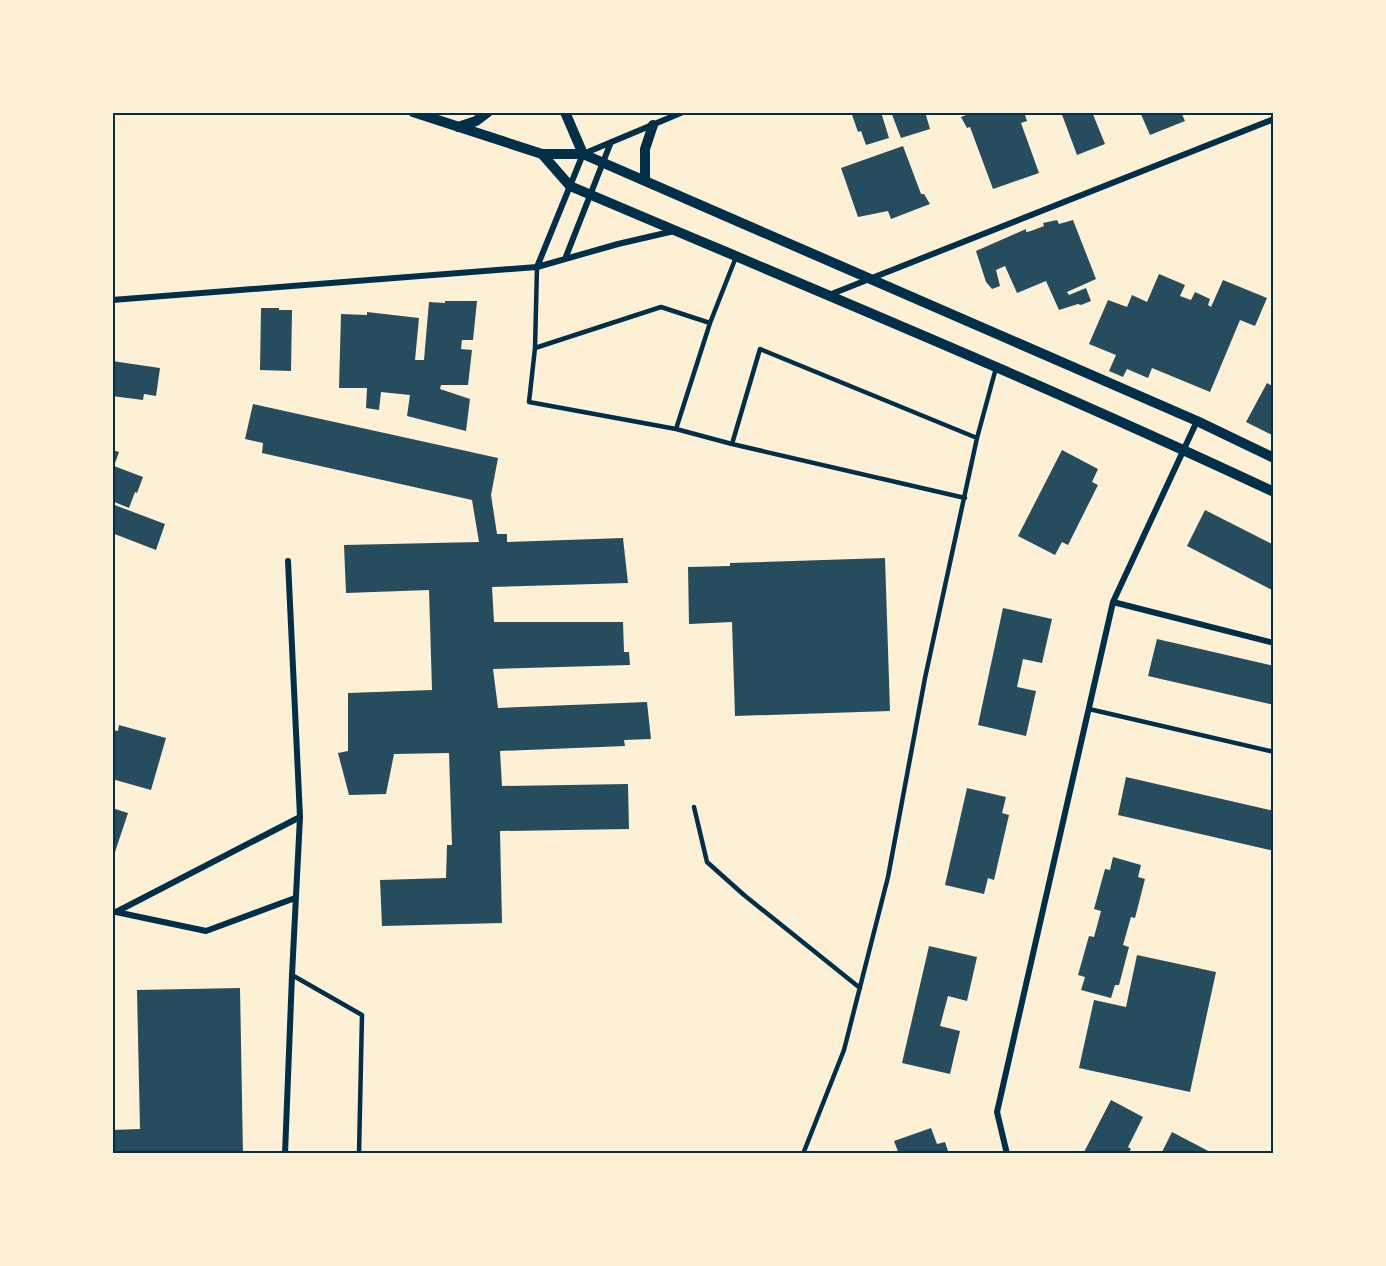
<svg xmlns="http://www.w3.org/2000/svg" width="1386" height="1266" viewBox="0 0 1386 1266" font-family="Roboto,sans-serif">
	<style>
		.building { fill: #264d5e }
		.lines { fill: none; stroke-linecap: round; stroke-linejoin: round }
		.service { stroke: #003049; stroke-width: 4.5 }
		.minor { stroke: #003049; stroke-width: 6 }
		.tertiary { stroke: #003049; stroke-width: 10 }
		.neatline { fill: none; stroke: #003049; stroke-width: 2 }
	</style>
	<rect width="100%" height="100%" fill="#fdf0d5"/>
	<path class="building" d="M851 112H881L889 138 866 145 861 131 858 132Z
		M891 112H925L930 129 901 138Z
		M974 112H1024L1027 121 1021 123 1039 173 993 189 970 127 967 128 961 117Z
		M1061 112H1092L1105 144 1077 155Z
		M1140 112H1181L1185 121 1150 135Z
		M903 146 921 194H924L930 204 891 219 888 211 858 217 841 168Z
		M1057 220 1059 224 1073 220 1096 279 1067 292 1069 295 1086 288 1091 301 1081 305 1078 304 1059 310 1046 281 1017 293 1005 266 996 270 1000 286 992 289 986 282 976 251 1026 229V232L1031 231 1044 226 1043 223Z
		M1159 274 1185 285 1180 296 1191 300 1195 292 1210 299 1208 305 1211 307 1223 280 1267 298 1255 326 1240 320 1210 392 1152 368 1148 378 1127 369 1123 377 1109 371 1116 355 1089 344 1108 300 1127 307 1132 295 1147 302Z
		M445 301H477L473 340H462L461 349 472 350 468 385H441L440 389 470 399 466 431 407 416 410 395 381 392 379 410 366 408 367 388H339L341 314 367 315V312L419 318 415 360H424L429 302 445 303Z
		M261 308H279V310H292L291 371 260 370Z
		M112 361 160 368 156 396 144 394 143 400 112 396Z
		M1267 383 1274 387V436L1246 422Z
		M253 404 498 458 491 495 497 534H507V542L623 538 628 583 492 587 494 622H623L624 652H629L630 665 493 669 498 708 647 702 651 739 624 740 625 746 500 751 502 786 628 784 629 829 500 831 502 923 382 926 380 880 446 878 447 845H452L449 753 394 754 386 794 349 795 338 753 348 751V693L432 690 429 590 346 593 344 545 479 542 472 500 262 453 263 443 245 439Z
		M112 450 119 452 114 466 143 477 137 493 135 492 129 508 112 501Z
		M1062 450 1098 469 1092 482 1098 485 1068 545 1062 542 1055 555 1018 536Z
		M112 504 165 524 156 550 112 533Z
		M1205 510 1274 545V591L1187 546Z
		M885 558 890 711 735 716 732 622 689 624 688 567 730 566V563Z
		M1003 608 1052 619 1042 663 1023 659 1017 687 1036 691 1026 736 978 725Z
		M1157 639 1274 666V705L1148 676Z
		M119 725 166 738 151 790 112 779V730L118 731Z
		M1126 777 1274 811V851L1118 815Z
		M967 788 1006 797 1002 813 1009 815 994 880 988 878 984 894 945 885Z
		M112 808 128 813 113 858H112Z
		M1113 857 1141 865 1138 877 1145 879 1135 918 1131 917 1123 945 1129 947 1119 985H1115L1111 998 1081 990 1085 977 1078 975 1089 936 1094 937 1101 911 1094 909 1105 869 1110 870Z
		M929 946 977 957 967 1001 948 996 940 1026 960 1031 950 1074 902 1063Z
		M1137 955 1216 972 1190 1092 1079 1068 1094 1000 1126 1007Z
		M240 988 243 1154H112V1130L140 1129 137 990Z
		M1111 1100 1143 1117 1128 1147 1131 1149 1128 1154H1083Z
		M931 1128 937 1144 945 1142 949 1154H899L894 1141Z
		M1172 1132 1214 1154H1161Z"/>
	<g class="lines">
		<path class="service" d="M537 267 535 348 529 402 676 429
			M535 348 661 307 710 323
			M732 444 676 429 710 323 736 257
			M965 498 732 444 760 349 977 438
			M1089 709 1274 752
			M694 807 707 862 744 895 860 988
			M292 975 362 1015 359 1154
			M803 1154 844 1050 888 877 925 678 977 438 996 368"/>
		<path class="minor" d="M565 259 611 142
			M537 267 583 154 683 112
			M829 295 1274 119
			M112 300 537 267 618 244 674 231
			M1113 602 1274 643
			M112 911 116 912 300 817
			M116 912 206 931 295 898
			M285 1154 292 975 300 817 288 561
			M1007 1154 997 1112 1113 602 1197 421"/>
		<path class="tertiary" d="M413 112 542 154H583L1197 421 1274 458
			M565 112 583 154
			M458 127 476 121 488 112
			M542 154 570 186C805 286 1042 383 1274 492
			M645 180V149L653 125"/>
	</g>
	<rect width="1386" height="1266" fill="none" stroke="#fdf0d5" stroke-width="228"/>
	<rect x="114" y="114" width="1158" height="1038" class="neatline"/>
</svg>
